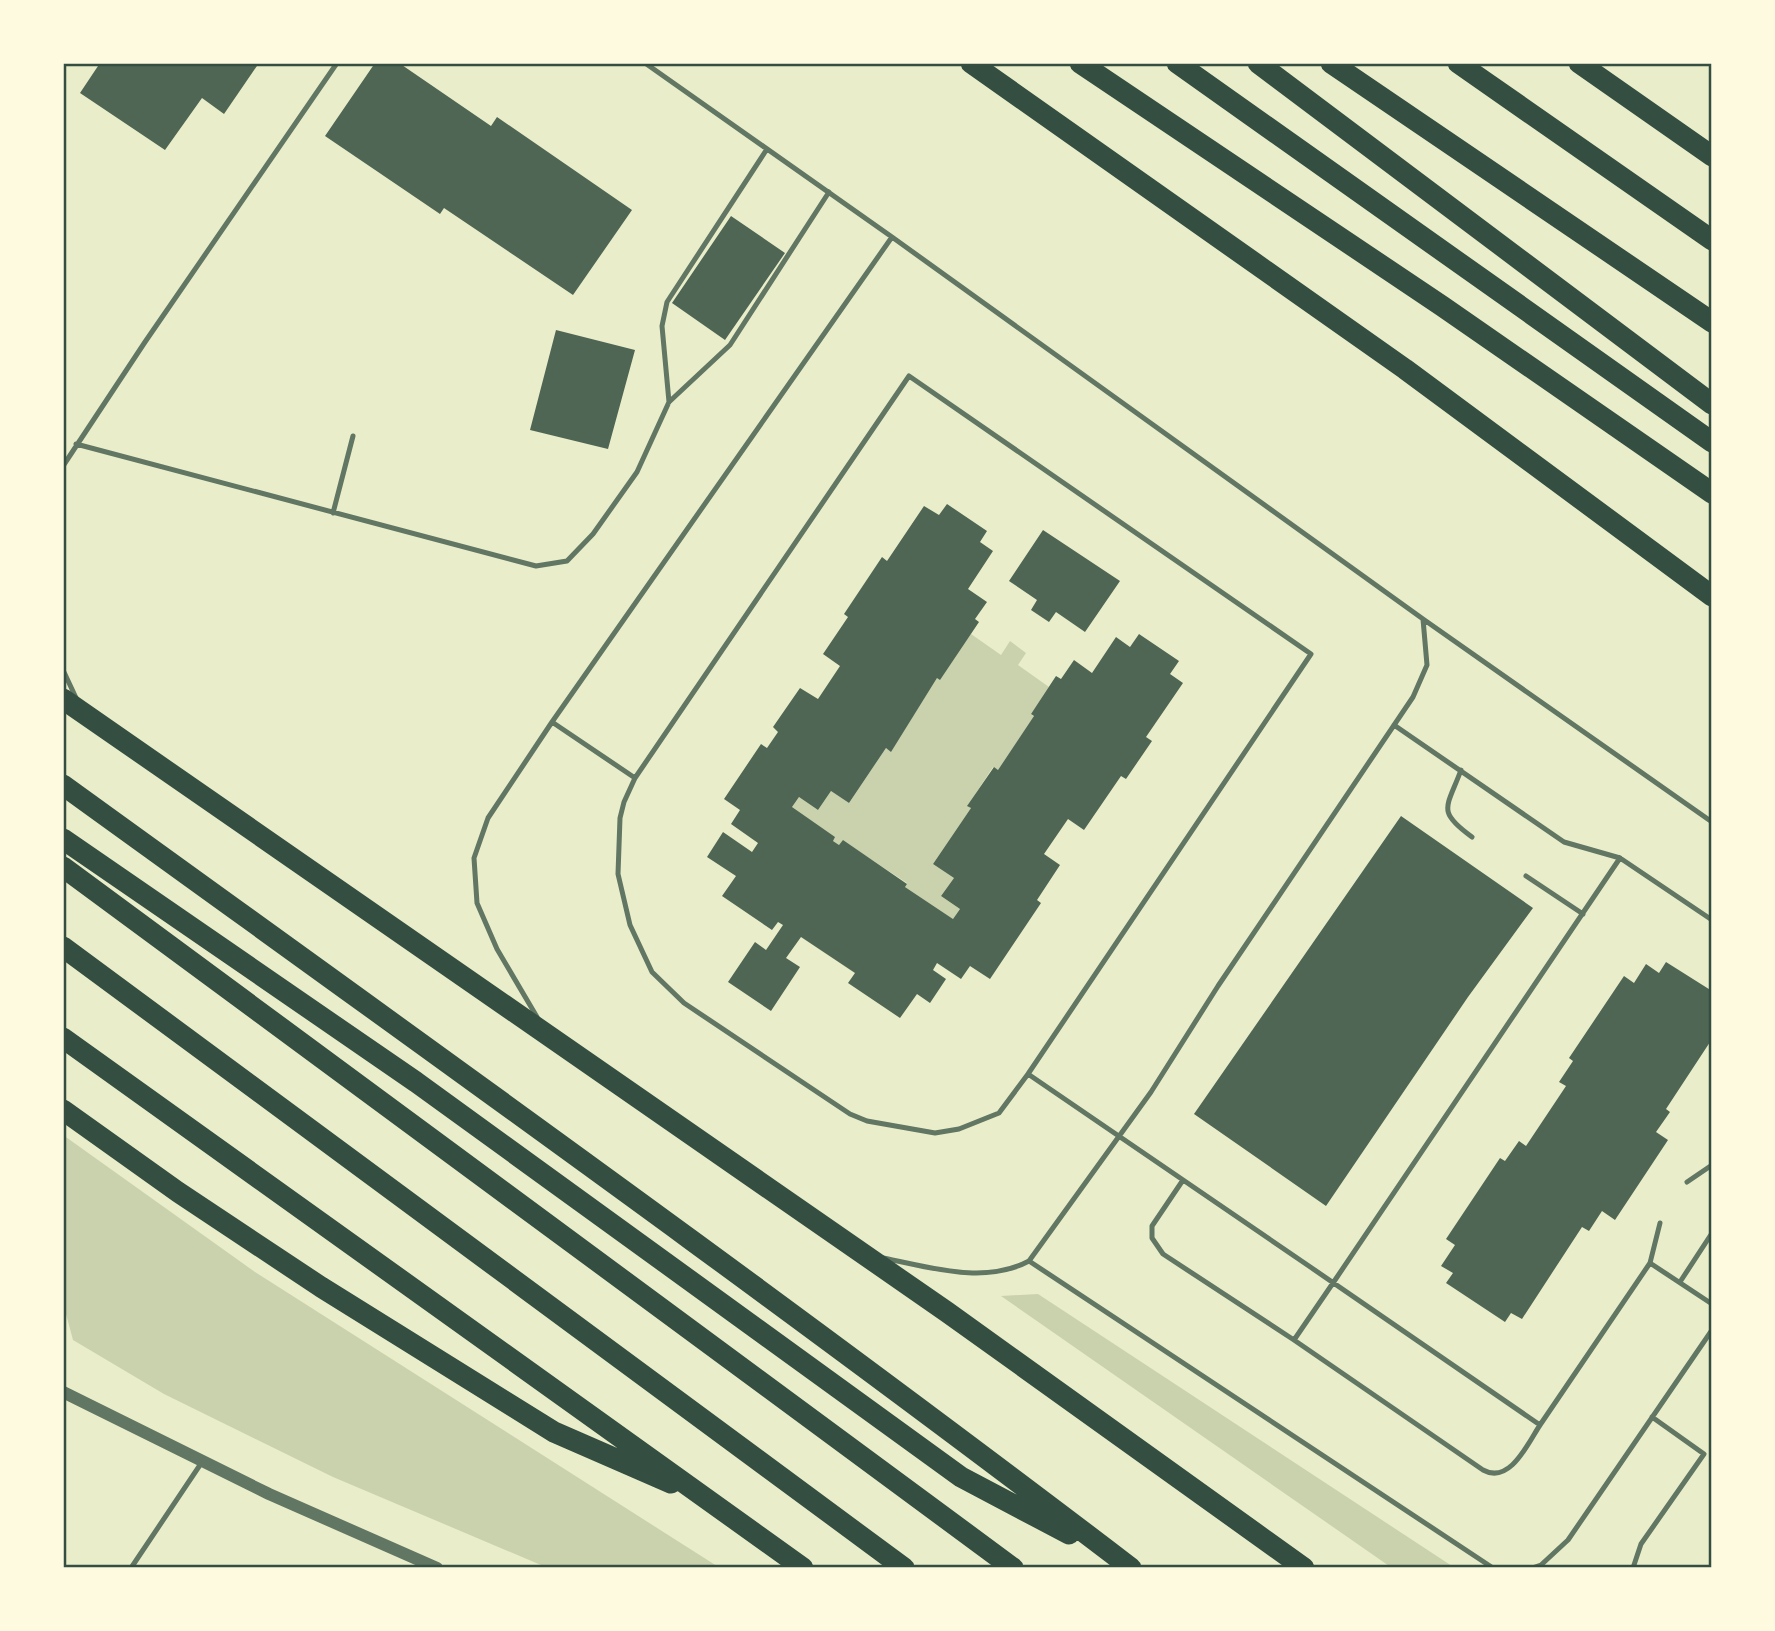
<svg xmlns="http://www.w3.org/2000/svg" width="1775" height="1631" viewBox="0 0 1775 1631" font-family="Quicksand,sans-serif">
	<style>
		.green { fill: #cad2ad }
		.building { fill: #4f6655 }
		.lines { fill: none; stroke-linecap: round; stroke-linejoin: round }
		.service { stroke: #617663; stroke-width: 5 }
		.tertiary { stroke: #617663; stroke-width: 12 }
		.motorway { stroke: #344e41; stroke-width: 21 }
		.neatline { fill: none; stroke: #344e41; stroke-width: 2.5 }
	</style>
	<rect width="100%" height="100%" fill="#e9edc9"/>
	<path class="green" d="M971 634 1001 655 1010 641 1026 653 1018 665 1049 687 1031 714 1034 717 998 770 993 767 968 805 971 808 933 864 954 878 941 896 960 909 953 919 905 887 907 883 843 841 839 845 833 841 792 807 799 797 818 810 831 791 849 803 886 748 891 751 937 678Z
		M63 1135 255 1272 720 1568H548L333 1477 164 1394 73 1340 63 1303Z
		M1038 1294 1455 1568H1392L1001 1296Z"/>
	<path class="building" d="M100 63H259L224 114 202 98 165 150 80 93Z
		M375 63H399L491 126 497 117 632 210 573 295 444 208 440 214 325 136Z
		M731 216 785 253 725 340 672 303Z
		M556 330 635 350 608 449 530 430Z
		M947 504 987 531 980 542 993 551 968 589 987 602 975 619 979 622 940 680 937 678 891 752 886 748 849 803 831 791 818 810 799 797 792 807 835 837 833 841 839 845 843 840 907 884 905 887 953 919 960 909 941 896 954 878 933 864 971 808 967 806 994 767 998 770 1034 716 1031 714 1056 676 1061 679 1074 660 1092 673 1116 637 1130 647 1139 634 1179 661 1170 674 1183 683 1146 737 1152 741 1126 779 1121 776 1084 830 1068 819 1044 854 1060 865 1037 900 1041 903 990 979 970 966 961 979 937 963 933 970 946 979 930 1003 917 994 900 1018 848 983 855 973 801 937 786 958 800 967 771 1011 728 982 755 942 766 950 783 925 778 922 772 930 722 896 736 876 707 857 723 832 752 852 758 843 731 824 740 810 724 799 761 744 767 748 778 732 773 727 800 688 818 699 840 666 823 654 848 617 844 614 882 557 887 561 924 506 939 515Z
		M1043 530 1120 581 1085 632 1056 612 1049 622 1031 610 1037 600 1009 581Z
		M1401 816 1533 908 1468 997 1326 1206 1194 1114Z
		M1666 962 1712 991V1039L1666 1109 1670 1112 1656 1132 1668 1140 1615 1220 1602 1211 1589 1231 1582 1227 1522 1319 1511 1313 1505 1322 1446 1283 1453 1273 1441 1266 1455 1245 1446 1239 1500 1158 1505 1161 1519 1141 1526 1146 1566 1086 1559 1082 1573 1061 1569 1058 1624 976 1634 983 1646 964 1659 973Z"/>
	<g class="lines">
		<path class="service" d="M645 63 892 237 1423 619 1427 665 1413 697 1218 986 1151 1092 1029 1261C984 1285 930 1267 883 1258
			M909 376 1311 654 1028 1074 999 1113 959 1129 935 1133 867 1121 850 1114 684 1003 652 972 630 925 618 874 620 818 624 802 635 778Z
			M669 402 662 326 667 302 767 149
			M76 444 536 566 567 561 593 534 637 472 669 402 730 345 829 192
			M63 466 145 342 337 63
			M333 513 353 436
			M1423 619 1712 822
			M63 670 77 700
			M552 722 635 778
			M1394 725 1564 842 1620 858
			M1461 770C1447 808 1436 811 1472 837
			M1526 876 1583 914
			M537 1017 497 949 477 903 474 858 488 818 552 722 892 237
			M1028 1074C1200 1190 1369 1308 1540 1425 1528 1443 1510 1485 1483 1470L1294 1340 1333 1283 1620 858 1712 920
			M1183 1180 1152 1226V1238L1163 1254 1294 1340
			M1687 1182 1712 1165
			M1029 1261 1493 1568
			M1650 1263 1712 1304
			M1680 1282 1712 1233
			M1540 1425 1650 1263 1660 1223
			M131 1568 202 1462
			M1532 1568 1541 1565 1568 1540 1712 1330
			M1633 1568 1641 1544 1704 1454 1652 1417"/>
		<path class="tertiary" d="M63 1392 269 1494 437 1568"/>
		<path class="motorway" d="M971 63 1405 369 1712 596
			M1080 63 1442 306 1712 493
			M1177 63 1712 442
			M1258 63 1712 404
			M1331 63 1712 322
			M1458 63 1712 240
			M1579 63 1712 156
			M63 699 947 1312 1304 1568
			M63 785C421 1044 780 1300 1131 1568
			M63 839 416 1082 961 1477 1069 1534
			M63 867 1013 1568
			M63 947 904 1568
			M63 1038 803 1568
			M63 1110 178 1192 321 1287 554 1432 671 1483"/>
	</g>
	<rect width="1775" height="1631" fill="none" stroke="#fefae0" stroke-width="130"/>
	<rect x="65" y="65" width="1645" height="1501" class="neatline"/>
</svg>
